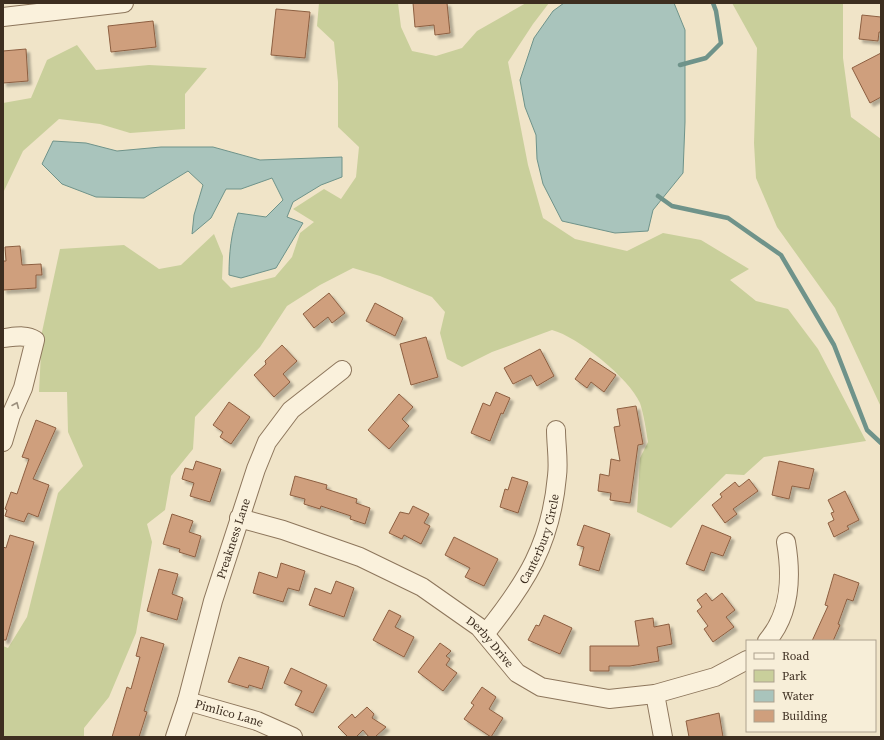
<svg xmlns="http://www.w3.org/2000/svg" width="884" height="740" viewBox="0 0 884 740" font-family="'Source Serif 4',serif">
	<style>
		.green { fill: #c9cf9b }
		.water { fill: #a9c4bc; stroke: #6f938a }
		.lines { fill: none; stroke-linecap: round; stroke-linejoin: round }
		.stream { stroke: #6f938a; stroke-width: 4.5 }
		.building { fill: #cf9f7d; stroke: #8d5f41; filter: url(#shadow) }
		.minor-casing { stroke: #8d765c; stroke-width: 20 }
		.minor { stroke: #faf1dc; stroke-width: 18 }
		.oneway { stroke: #9c907e }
		.labels { text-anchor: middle; stroke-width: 3; stroke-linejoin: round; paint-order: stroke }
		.street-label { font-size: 12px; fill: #3d2e20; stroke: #f7eed8 }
	</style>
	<defs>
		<filter id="shadow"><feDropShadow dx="3.5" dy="3.5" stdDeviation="1" flood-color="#0004"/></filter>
	</defs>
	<rect width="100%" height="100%" fill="#f0e4c8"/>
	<path class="green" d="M319 3H398L401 27 412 51 436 56 462 48 477 31 526 3H549L533 24 508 62 528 165 543 218 575 239 627 251 663 233 701 240 749 269 730 280 756 301 788 309 818 349 866 441 764 457 744 475 726 474 671 528 637 512 640 458 648 442C646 430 644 415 640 403 629 378 578 337 552 330L492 352 462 367 447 359 440 333 445 312 432 297 380 276 353 268 320 285 287 306 260 347 195 417 193 449 171 476 165 510 147 524 152 542 136 633 109 697 84 728V737H3V646L8 648 27 617 58 493 83 466 68 432 67 392H39L42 332 60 249 124 245 159 269 181 265 214 234 223 256 222 279 231 288 275 277 292 257 300 233 314 222 293 209 324 189 341 199 356 177 359 147 338 127V82L334 42 317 26Z
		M732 3H843V58L851 117 881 139V407L835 308 777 227 756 178 754 143 757 48Z
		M77 45 96 70 149 65 207 68 185 94V129L130 133 100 124 59 119 23 151 3 193V103L31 98 47 60Z"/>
	<path class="water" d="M564 3H674L685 30V122L683 173 653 210 648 231 615 233 562 221 543 184 537 159 536 135 525 107 520 80 534 38 553 11Z
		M53 141 86 143 117 151 161 147H213L260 160 342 157V177L321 185 293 202 287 217 303 223 276 268 241 278 229 275C229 253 231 234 238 213L266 217 283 200 272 178 241 189H226L211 218 192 234 194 215 203 185 188 171 144 198 96 197 62 184 42 164Z"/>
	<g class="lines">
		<path class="stream" d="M680 65 706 58 721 43 716 11 713 3
			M658 196 672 206 728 218 781 255 834 345 867 430 881 443"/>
	</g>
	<path class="building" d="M413 3H447L450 33 435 35 434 25 415 27Z
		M276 9 310 12 305 58 271 55Z
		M862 15 881 17V32H879L878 41 859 39Z
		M153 21 156 47 111 52 108 26Z
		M26 49 28 81 3 83V51Z
		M881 53V97L870 103 852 68Z
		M20 246 22 265 41 264 42 275H36V288L3 290V261H6L5 247Z
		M329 293 345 313 332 323 328 317 314 328 303 314Z
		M375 303 403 318 395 336 366 321Z
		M426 337 438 377 411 385 400 344Z
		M282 345 297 361 283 374 290 382 274 397 254 375 266 364 265 361Z
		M540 349 554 376 537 386 531 375 513 384 504 368Z
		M590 358 616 375 604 392 591 382 587 388 575 379Z
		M496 392 510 398 503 414 501 413 490 441 471 433 483 403 490 406Z
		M399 394 413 407 402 419 409 426 389 449 368 430Z
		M229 402 250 417 231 444 220 437 223 432 213 425Z
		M636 406 643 444 638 445 630 503 610 500 611 493 598 491 600 474 609 476 611 459 620 461 614 427 620 426 617 409Z
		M36 420 56 428 33 479 49 485 38 517 28 513 24 522 5 516 7 510 5 509 11 492 17 494 29 459 22 457Z
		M196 461 221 469 210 502 190 496 194 483 182 479 185 468 193 470Z
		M779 461 814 469 809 489 792 486 789 499 772 495Z
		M295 476 327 485 326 489 357 499 356 503 370 508 365 524 350 519 351 516 321 506 320 509 304 504 305 499 290 495Z
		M512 477 528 482 518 513 500 507 505 489 508 490Z
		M749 479 758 491 733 509 737 514 725 523 712 505 722 497 720 494 735 482 739 487Z
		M845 491 859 520 847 526 849 529 834 537 828 523 834 520 831 513 834 512 828 500Z
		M413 506 429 514 424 523 430 526 421 544 404 535 402 539 389 533 400 512 409 514Z
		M172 514 193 521 189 532 201 536 195 557 179 552 180 549 163 544Z
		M584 525 610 534 599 571 579 565 584 547 577 545Z
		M702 525 731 537 723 556 711 552 704 571 686 564Z
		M10 535 34 542 6 640H3V547L6 548Z
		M454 537 498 559 484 586 465 577 470 568 445 555Z
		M281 563 305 571 299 591 288 588 283 602 253 593 259 572 277 578Z
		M159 569 178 574 172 594 183 598 177 620 147 611Z
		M834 574 859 583 853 601 847 599 838 624 840 625 833 641H812L828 606 825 605Z
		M336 581 354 588 344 617 309 605 315 588 331 594Z
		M706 593 712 601 722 593 735 610 726 617 734 627 713 642 704 629 708 626 697 611 702 607 697 600Z
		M389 610 401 616 395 627 414 637 404 657 373 640Z
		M544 615 572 628 560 654 528 640 536 625 539 626Z
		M653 618 654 627 669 624 672 644 657 647 659 661 630 666H609V671H590V646H639L635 621Z
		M141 637 164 644 144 711 147 712 139 737H112L127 687 131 689 140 657 136 656Z
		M440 643 451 651 446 656 450 659 446 665 457 673 443 691 418 672Z
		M239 657 269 667 262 689 249 685 248 688 228 682Z
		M291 668 327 685 313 713 295 705 302 691 284 683Z
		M482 687 496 697 489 709 503 718 491 737 464 719 474 705 471 703Z
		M367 707 374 714 372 718 386 727 375 737H369L363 730 356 737H348L338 727 352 714 355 718Z
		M719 713 723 737H689L686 721Z"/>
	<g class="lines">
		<defs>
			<g id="minor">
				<path d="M3 17 124 3"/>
				<path d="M3 338C14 337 26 334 35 340L23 388 11 415 3 442"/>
				<path id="s1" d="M239 518 283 530 360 557 422 587 479 627 517 673 541 687 609 699 655 694 715 677 747 660"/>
				<path id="s2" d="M485 634C526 583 551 544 557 476 559 461 556 445 556 430"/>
				<path d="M767 641C791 613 792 577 786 542"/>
				<path d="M655 694 663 737"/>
				<path id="s3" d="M187 701 257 721 293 737"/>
				<path id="s4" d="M175 737 187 701 213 601 256 469 267 442 291 410 342 370"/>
			</g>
		</defs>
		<use href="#minor" class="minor-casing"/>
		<use href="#minor" class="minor"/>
	</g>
	<defs><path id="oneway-chevron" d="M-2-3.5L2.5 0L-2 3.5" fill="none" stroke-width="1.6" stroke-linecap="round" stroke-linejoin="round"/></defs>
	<use class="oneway" href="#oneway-chevron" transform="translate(16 405) rotate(-67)"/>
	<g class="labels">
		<g class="street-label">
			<text dy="4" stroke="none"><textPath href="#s4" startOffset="207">Preakness Lane</textPath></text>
			<text dy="4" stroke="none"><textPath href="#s2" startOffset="111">Canterbury Circle</textPath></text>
			<text dy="4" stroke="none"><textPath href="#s1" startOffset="284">Derby Drive</textPath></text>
			<text dy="4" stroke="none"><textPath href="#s3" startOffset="44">Pimlico Lane</textPath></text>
		</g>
	</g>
	<rect width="884" height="740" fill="none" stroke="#3d2e20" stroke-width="8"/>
	<rect x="746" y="640" width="130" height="92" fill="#f7eed8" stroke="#ada18e"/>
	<rect x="754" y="653" width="20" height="6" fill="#faf1dc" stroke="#ada18e"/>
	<text x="782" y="660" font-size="12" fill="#3d2e20">Road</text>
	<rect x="754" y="670" width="20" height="12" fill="#c9cf9b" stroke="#ada18e"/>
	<text x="782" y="680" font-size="12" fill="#3d2e20">Park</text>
	<rect x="754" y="690" width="20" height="12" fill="#a9c4bc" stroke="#ada18e"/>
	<text x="782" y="700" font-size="12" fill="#3d2e20">Water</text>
	<rect x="754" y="710" width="20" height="12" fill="#cf9f7d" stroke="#ada18e"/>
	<text x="782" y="720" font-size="12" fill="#3d2e20">Building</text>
</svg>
